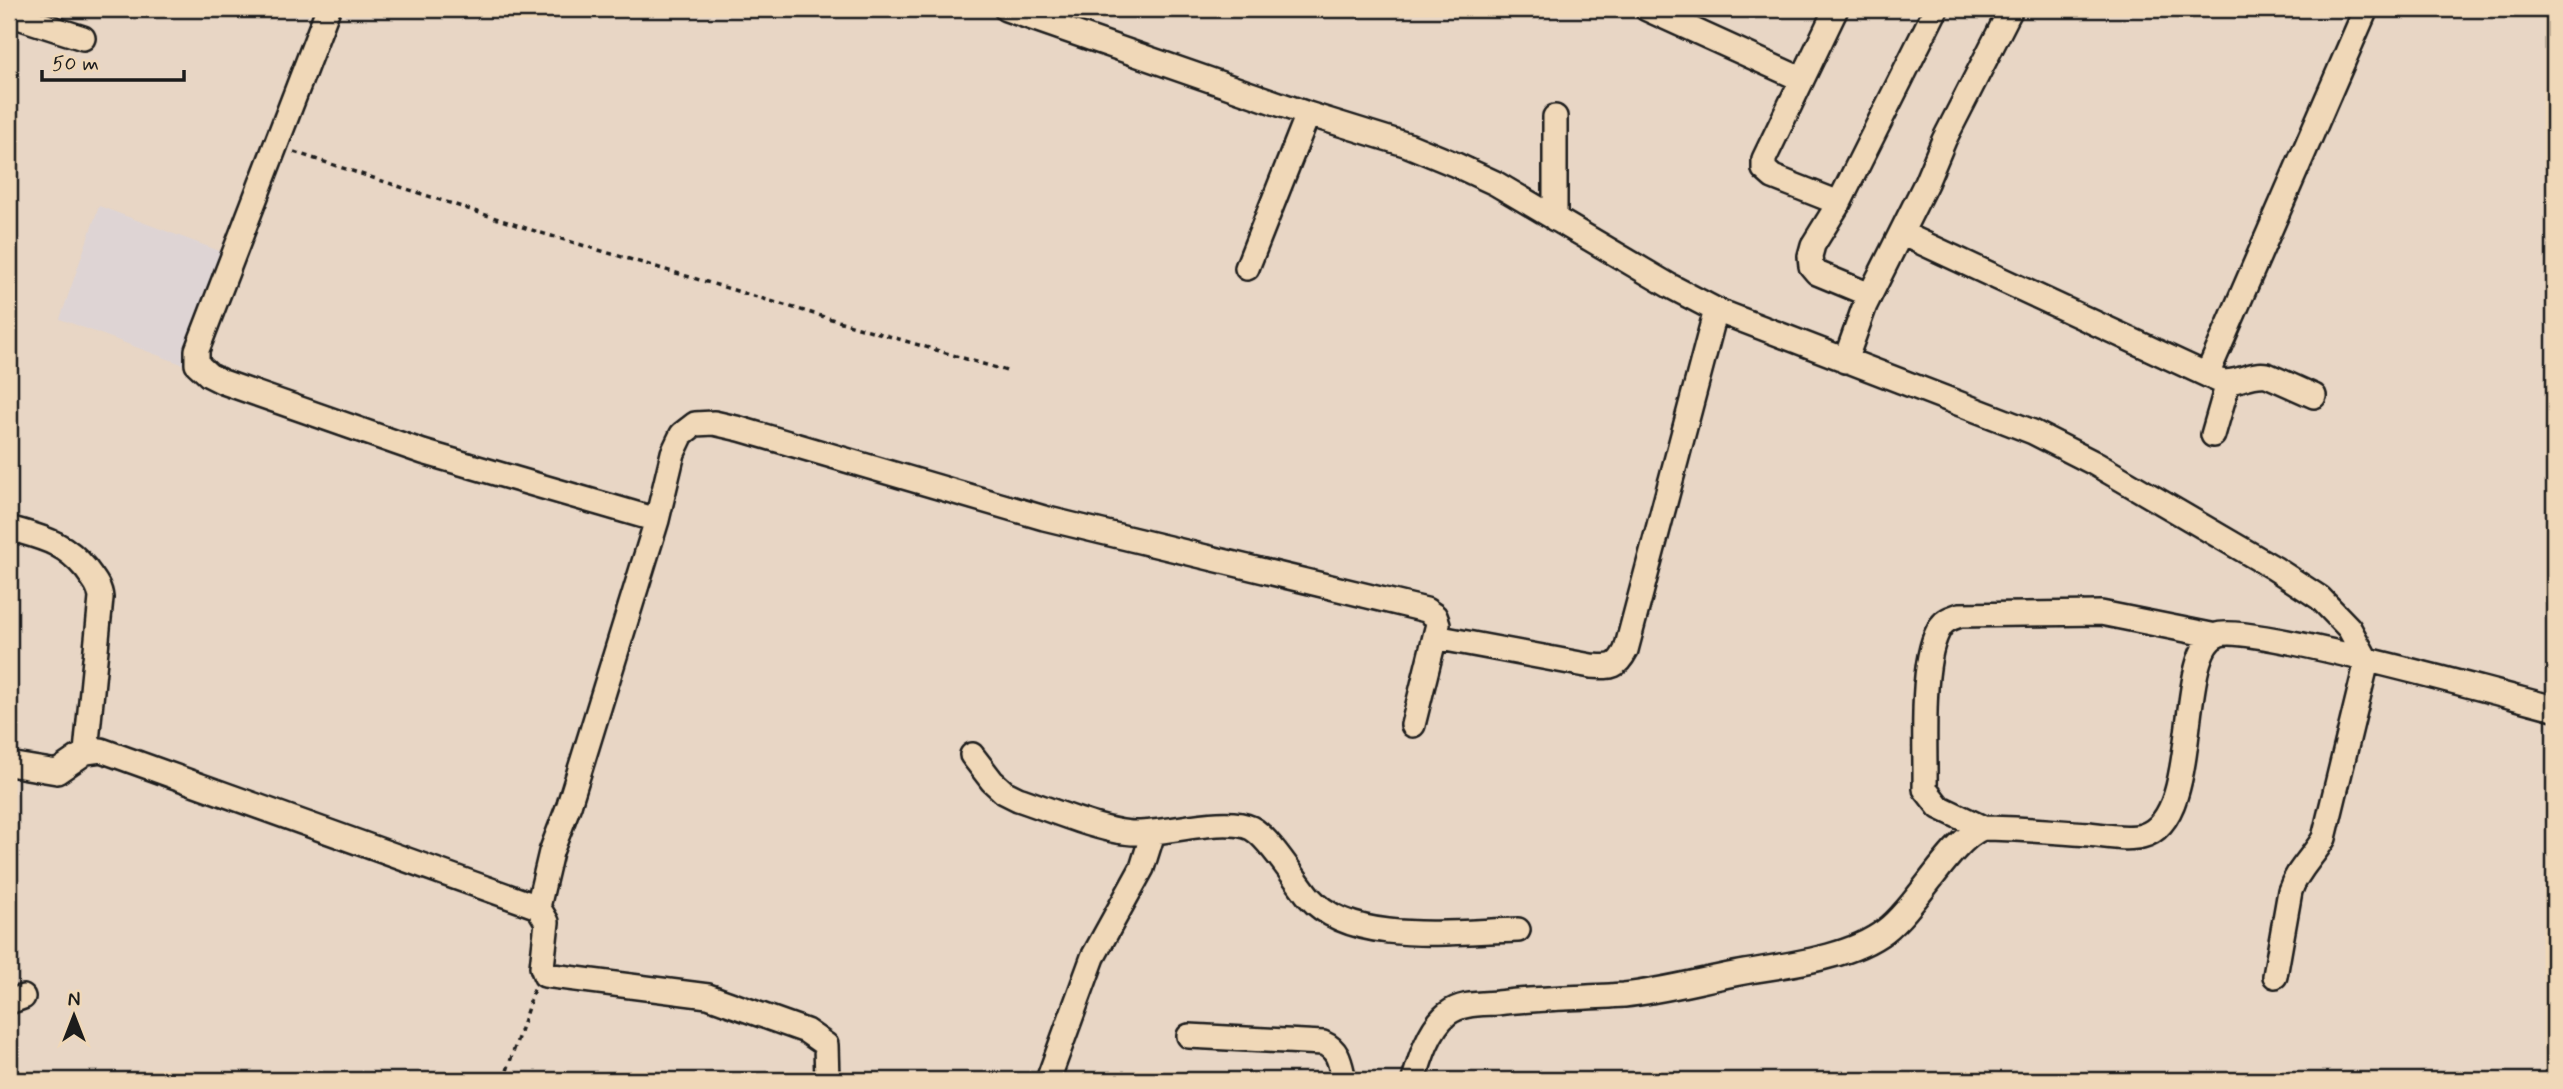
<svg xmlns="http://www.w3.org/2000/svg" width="2563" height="1089" viewBox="0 0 2563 1089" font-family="Mynerve,sans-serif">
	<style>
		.built { fill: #ded4d4 }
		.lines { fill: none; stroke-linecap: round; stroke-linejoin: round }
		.street-casing { stroke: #1c1c1c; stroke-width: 28 }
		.path { stroke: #1c1c1c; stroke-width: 3.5; stroke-dasharray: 5 5; stroke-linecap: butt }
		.street { stroke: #f0d8b8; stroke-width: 23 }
	</style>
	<rect width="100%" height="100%" fill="#e8d6c5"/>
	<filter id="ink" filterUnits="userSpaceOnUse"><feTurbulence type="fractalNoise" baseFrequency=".0143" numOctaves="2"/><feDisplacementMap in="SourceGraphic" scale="14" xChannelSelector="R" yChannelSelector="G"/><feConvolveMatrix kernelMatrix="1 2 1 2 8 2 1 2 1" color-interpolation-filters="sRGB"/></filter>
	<g filter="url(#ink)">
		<path class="built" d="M99 206 225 253 187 366 60 319Z"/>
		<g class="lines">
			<defs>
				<path id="street" d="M328 9 197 350V364L209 375 223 382 423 452 657 520
					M1006 9 1308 114 1408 145 1454 164 1495 183 1670 286 1716 310 2033 432 2094 463 2274 568 2320 598 2349 628 2367 661 2324 838C2313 857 2297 870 2290 891L2275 976
					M1647 9 1801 79
					M1836 9 1764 159V169L1773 177 1839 203
					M9 14 83 38
					M1555 117V219
					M1901 233 2220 381C2237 385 2249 372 2267 375L2314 396
					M1247 268 1308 114
					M1870 295 1817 273 1811 266 1810 256 1813 245 1839 203 1936 9
					M1845 361 1865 305 1926 183 1944 140 2011 9
					M2207 375 2366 9
					M2213 435 2228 383
					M9 528C42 538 63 541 86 569 93 579 100 586 101 598L86 752
					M1435 637 1591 666C1611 667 1616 669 1626 650L1716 310
					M972 755 992 781 1004 792 1018 799C1049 809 1105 833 1135 833 1165 834 1224 816 1251 828 1269 837 1295 880 1309 897 1353 947 1458 931 1518 930
					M9 764 57 772 86 752 101 750 538 907 547 922 542 967 545 975 708 996 806 1031 826 1045 827 1080
					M1983 828 1939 807 1925 789C1926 749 1919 658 1941 626 1946 619 1952 618 1960 615L2101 613 2216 636
					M538 907 551 852 569 805 657 520 673 453 682 434 695 424 714 423 740 429 1044 518 1426 610 1435 616 1438 624 1413 725
					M9 1002 23 997
					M1189 1036 1323 1043C1339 1050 1340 1063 1344 1080
					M1048 1080 1093 957 1142 868 1153 833
					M1414 1080C1420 1059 1429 1029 1447 1014 1460 1003 1481 1004 1497 1003 1539 998 1582 998 1624 995 1661 991 1698 981 1734 974 1780 965 1847 960 1885 931 1917 907 1951 840 1983 828 2018 828 2054 832 2089 834 2105 836 2127 840 2142 836 2204 820 2174 655 2217 635 2245 623 2508 696 2554 708"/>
			</defs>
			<use href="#street" class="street-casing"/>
			<path class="path" d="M294 152 538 232 1010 372
				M504 1080 534 989"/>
			<use href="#street" class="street"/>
		</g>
	</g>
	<rect width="2563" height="1089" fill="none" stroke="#f0d8b8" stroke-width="35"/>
	<rect x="18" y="18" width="2528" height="1054" fill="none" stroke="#1c1c1c" stroke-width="2.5" filter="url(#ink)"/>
	<g transform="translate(74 1016)" stroke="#f0d8b8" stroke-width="5" paint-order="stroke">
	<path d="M0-5L12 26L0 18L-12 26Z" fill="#1c1c1c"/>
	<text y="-10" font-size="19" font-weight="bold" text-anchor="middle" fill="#1c1c1c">N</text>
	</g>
	<path d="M42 70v10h142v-10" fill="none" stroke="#1c1c1c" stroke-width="3.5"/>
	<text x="52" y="70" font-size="21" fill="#1c1c1c" stroke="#f0d8b8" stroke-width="5" paint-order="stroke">50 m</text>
</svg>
